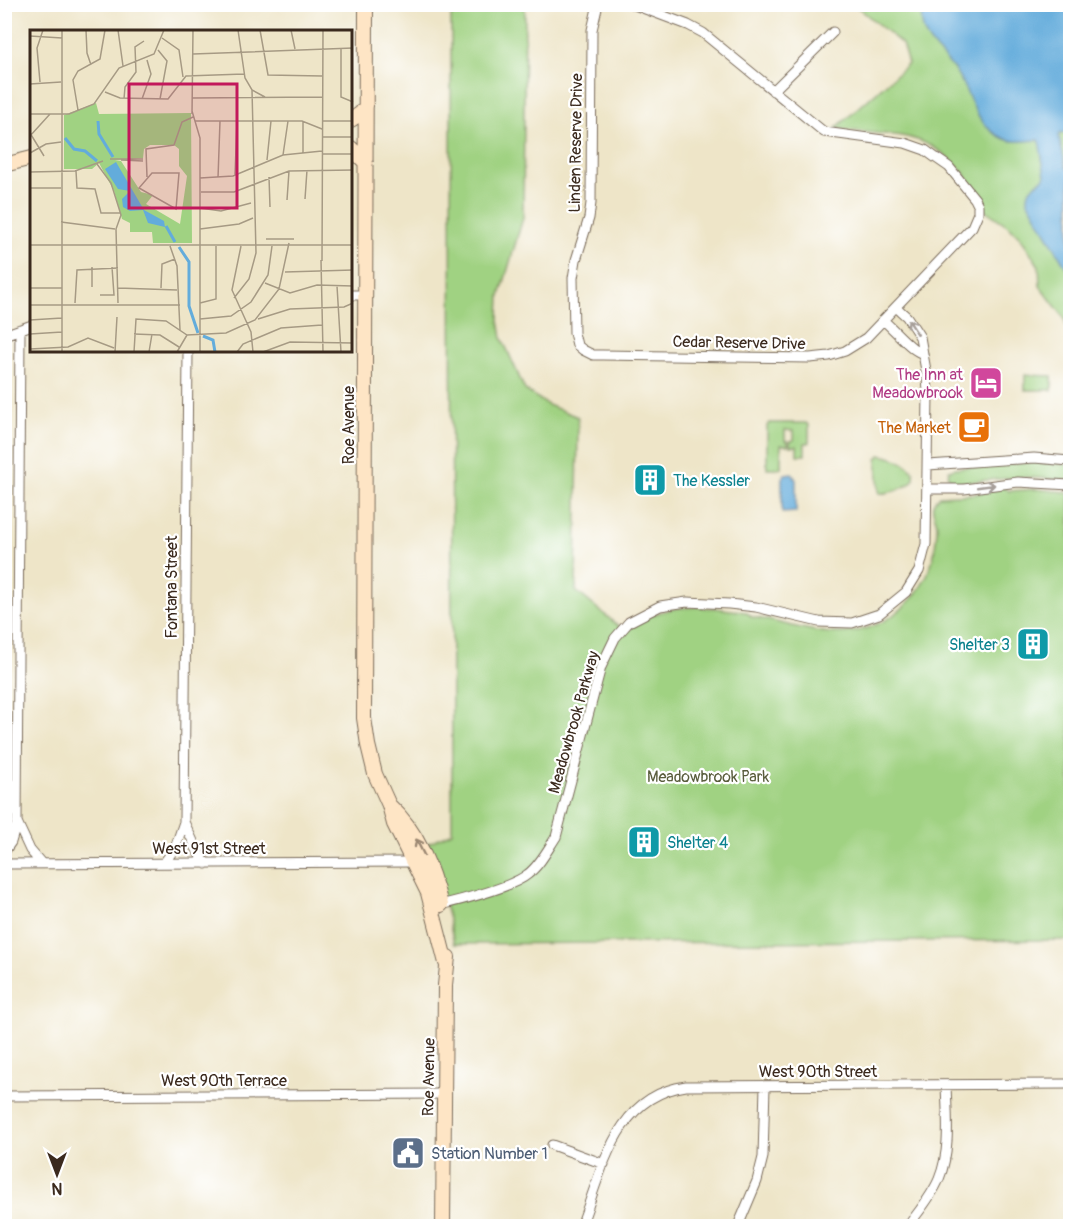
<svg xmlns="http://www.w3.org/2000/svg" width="1075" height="1231" viewBox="0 0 1075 1231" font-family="Pangolin,sans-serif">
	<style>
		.green { fill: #a0d282; stroke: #6e7e50; stroke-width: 1.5 }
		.water { fill: #63acdb; stroke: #4f6b7c; stroke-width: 1.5 }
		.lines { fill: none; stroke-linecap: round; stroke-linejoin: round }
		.street-casing { stroke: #7a6b5a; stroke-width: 11 }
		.secondary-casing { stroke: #7a6b5a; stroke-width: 16 }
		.street { stroke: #fff; stroke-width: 9 }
		.secondary { stroke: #fee5c5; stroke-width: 14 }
		.oneway { stroke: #a79f9a }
		.oneway2 { stroke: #9c8872 }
		.labels { text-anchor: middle; stroke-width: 4.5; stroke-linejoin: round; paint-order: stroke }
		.street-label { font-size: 16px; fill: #3b2a1e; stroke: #fff }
		.hotel-label { font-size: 16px; fill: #b23c85; stroke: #fff; text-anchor: end }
		.food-label { font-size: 16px; fill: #c56008; stroke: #fff; text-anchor: end }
		.culture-label { font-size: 16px; fill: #0d838f; stroke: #fff; text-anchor: start }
		.park-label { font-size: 16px; fill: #595c3c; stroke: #fff }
		.service-label { font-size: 16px; fill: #4e5e75; stroke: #fff; text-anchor: start }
		.inset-river { fill: none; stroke: #63acdb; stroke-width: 3 }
		.inset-road { fill: none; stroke: #a69a84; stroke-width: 1.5 }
		.view { fill: #c2185b; fill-opacity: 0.15; stroke: #c2185b; stroke-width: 3 }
		.inset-edge { fill: none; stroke: #3b2a1e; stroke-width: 3 }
	</style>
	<rect width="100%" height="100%" fill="#fff"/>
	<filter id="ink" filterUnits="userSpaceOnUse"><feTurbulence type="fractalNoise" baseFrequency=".0167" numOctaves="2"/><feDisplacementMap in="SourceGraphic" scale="12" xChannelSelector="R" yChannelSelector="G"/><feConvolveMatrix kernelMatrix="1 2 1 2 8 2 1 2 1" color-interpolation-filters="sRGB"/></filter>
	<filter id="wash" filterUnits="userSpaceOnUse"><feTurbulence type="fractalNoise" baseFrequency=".008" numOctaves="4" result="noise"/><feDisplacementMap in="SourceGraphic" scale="24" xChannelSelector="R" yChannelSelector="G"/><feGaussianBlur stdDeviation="1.35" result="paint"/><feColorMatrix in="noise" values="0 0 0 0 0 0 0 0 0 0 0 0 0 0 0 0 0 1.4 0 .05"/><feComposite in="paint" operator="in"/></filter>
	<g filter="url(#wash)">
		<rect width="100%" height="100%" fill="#eee5c8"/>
		<path class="green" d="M451 5H525L523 218 500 296 499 320 502 338 525 390 548 405 578 417 576 591 626 632C661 600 703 606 746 612L752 617C777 621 809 632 833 633 887 635 933 593 936 539 937 534 937 529 937 525 937 515 926 507 939 496L975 494 1004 487 1009 491 1036 489 1067 492 1070 496V940L454 944C448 909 438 878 424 845L452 832Z
			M855 5H1070V335L1063 316 1040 286 1039 266 1021 238 1010 227 985 210C982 194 972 184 962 171 921 125 889 139 836 128L908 64 902 44Z
			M1025 375 1052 376V390H1025Z
			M769 423H806L809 425V443H805V455H797V446H790V441L794 440V431L785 430V440L788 441V445H781V468H767V426Z
			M880 455C902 458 935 477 897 490 890 492 885 494 879 493L877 459Z
			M1035 462 1070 465V480L1022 477 954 483 948 476 949 470 955 468Z"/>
		<path class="water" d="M921 5H1070V132L1060 134 1059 137 1066 167 1070 171V274L1028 202C1027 183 1038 187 1045 176L1039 140C1025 141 1012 144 999 136 974 122 970 93 956 72 946 58 930 47 924 32 921 23 921 14 921 5Z
			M792 473 796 480V512L782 513V478L785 474Z"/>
	</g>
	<g filter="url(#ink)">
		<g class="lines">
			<defs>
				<path id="street" d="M598 4 592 30 591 203 589 218 576 260 573 278 574 333 577 345 583 350 593 355H602L810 358 829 356 845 351 866 338 972 227 978 213V205L975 199 949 167 936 158 925 150 905 143 824 132 703 33 688 25 632 4
					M773 91 833 32
					M351 295H365
					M883 320C893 328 911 350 921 353
					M4 335 32 325
					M928 465 1034 458 1070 461
					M928 489H964L1018 482 1070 485
					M17 822 30 850 42 864
					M184 822 198 852 206 864
					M4 852 11 842 17 822 20 329
					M164 863 175 848 184 822 188 351
					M4 864 414 862
					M436 906C457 901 513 887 528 874 540 865 548 849 556 837L601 667 615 638 629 622 660 606 687 602 729 604 756 607 819 622 852 623 879 614 906 592 919 571 926 544 928 393 927 376 920 337 907 317 896 307
					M4 1096 444 1094
					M552 1145 604 1164
					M581 1226C603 1169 615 1096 686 1086L1070 1084
					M738 1226 757 1181 763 1157 765 1086
					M908 1226C919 1211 932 1196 939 1179 951 1150 947 1116 946 1085"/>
				<path id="secondary" d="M366 4 364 718 368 745 375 774 389 805 394 824 428 893 446 963
					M351 120 361 113 366 106
					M351 148 366 163
					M4 165 32 158
					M389 805C418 831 432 869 441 905
					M443 1226 445 985 448 957"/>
			</defs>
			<use href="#street" class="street-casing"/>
			<use href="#secondary" class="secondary-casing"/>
			<use href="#street" class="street"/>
			<use href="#secondary" class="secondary"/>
		</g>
		<defs><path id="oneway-shaft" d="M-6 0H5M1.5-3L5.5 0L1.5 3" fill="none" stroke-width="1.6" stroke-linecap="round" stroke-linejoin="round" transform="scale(1.5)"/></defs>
		<g class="oneway">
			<use href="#oneway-shaft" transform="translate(913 327) rotate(-123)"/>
			<use href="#oneway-shaft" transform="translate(986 486) rotate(-8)"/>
		</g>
		<use class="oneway2" href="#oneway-shaft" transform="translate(420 847) rotate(-117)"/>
	</g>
	<defs>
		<symbol id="hotel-square" viewBox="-11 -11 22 22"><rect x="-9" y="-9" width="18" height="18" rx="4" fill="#d1479c" stroke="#fff"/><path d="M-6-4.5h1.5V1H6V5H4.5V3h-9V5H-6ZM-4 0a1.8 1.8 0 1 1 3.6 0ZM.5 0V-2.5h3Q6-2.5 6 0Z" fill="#fff"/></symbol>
		<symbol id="cafe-square" viewBox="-11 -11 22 22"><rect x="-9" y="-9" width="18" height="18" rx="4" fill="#e8710a" stroke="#fff"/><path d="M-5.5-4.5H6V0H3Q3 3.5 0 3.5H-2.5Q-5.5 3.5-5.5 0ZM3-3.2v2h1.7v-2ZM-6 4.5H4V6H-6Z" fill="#fff"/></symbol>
		<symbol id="building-square" viewBox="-11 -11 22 22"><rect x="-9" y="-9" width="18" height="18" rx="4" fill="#0f9aa8" stroke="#fff"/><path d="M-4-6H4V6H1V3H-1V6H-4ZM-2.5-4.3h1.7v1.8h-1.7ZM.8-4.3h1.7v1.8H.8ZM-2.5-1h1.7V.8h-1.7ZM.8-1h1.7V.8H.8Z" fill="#fff"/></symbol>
		<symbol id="civic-square" viewBox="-11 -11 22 22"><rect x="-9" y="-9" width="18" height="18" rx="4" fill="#5c6f8a" stroke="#fff"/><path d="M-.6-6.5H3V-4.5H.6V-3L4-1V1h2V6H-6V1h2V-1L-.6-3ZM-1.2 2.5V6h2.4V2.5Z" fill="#fff"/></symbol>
	</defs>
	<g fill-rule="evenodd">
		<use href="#hotel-square" x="967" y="364" width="38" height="38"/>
		<use href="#cafe-square" x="955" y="408" width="38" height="38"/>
		<use href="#building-square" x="631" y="461" width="38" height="38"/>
		<use href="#building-square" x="1014" y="625" width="38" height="38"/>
		<use href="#building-square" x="625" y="823" width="38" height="38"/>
		<use href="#civic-square" x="389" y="1134" width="38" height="38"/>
	</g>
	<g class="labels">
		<g class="street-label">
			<text transform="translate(575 143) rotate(-89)" y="6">Linden Reserve Drive</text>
			<text transform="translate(739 342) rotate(1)" y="6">Cedar Reserve Drive</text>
			<text transform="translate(348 425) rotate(-90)" y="6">Roe Avenue</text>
			<text transform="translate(171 587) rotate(-90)" y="6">Fontana Street</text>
			<text transform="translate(573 722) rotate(-74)" y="6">Meadowbrook Parkway</text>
			<text x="209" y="854">West 91st Street</text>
			<text x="818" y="1077">West 90th Street</text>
			<text transform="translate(428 1077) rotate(-89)" y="6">Roe Avenue</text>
			<text x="224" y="1086">West 90th Terrace</text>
		</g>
		<g class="hotel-label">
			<text x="963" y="380">The Inn at<tspan x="963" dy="18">Meadowbrook</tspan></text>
		</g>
		<g class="food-label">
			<text x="951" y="433">The Market</text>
		</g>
		<g class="culture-label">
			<text x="673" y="486">The Kessler</text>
			<text x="1010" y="650" text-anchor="end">Shelter 3</text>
			<text x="667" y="848">Shelter 4</text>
		</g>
		<g class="park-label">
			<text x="708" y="782">Meadowbrook Park</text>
		</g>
		<g class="service-label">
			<text x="431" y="1159">Station Number 1</text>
		</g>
	</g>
	<g transform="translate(30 30)">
		<rect width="322" height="322" fill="#eee5c8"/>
		<path d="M66 73 69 84 161 83 162 213H123L122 202H100V193L92 189 84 161 69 133 62 139H34V85ZM120 115H144L149 119V136L157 146 150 194 116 174 123 165 111 162 91 131 85 130 113 128 114 119Z" fill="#a0d282" fill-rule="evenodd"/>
		<path d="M86 132 114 180 134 191 135 197 118 193 113 180 100 181 93 177 92 169 100 161 88 159 75 139Z" fill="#63acdb"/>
		<path class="inset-river" d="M68 91 69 104 83 127M35 108 44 119 55 121 67 131M136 196 145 212M149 217 159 232V276L168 303M173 306 183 310 185 322"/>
		<path class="inset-road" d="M56 0 57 23 61 35M88 0 93 36M208 0 215 48 222 60 235 67M230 0 238 45 292 46M261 0 265 19M0 6 32 8M132 8 149 20 153 47M311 18V67L323 72M128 20 137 31 130 69M163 24 323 18M10 52 7 18 13 0M0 54 31 52M75 62 90 68 138 69 156 46 214 44M162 68 293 67M94 69 95 57 106 42 105 17 114 11M112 69 121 44 117 30M48 80 43 50 48 41 70 29 75 0M162 81 170 108V322M0 84H39L64 74 89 38 124 24 134 0M162 84 163 0M165 91H272L292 99M292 91H323M0 103 14 126M0 106 20 84M292 107H323M0 123 16 114 31 112M273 124V91M292 124H323M253 125 258 91M80 129H113M91 130 113 131M237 130 241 91M67 134 81 153 91 185 86 199 88 273M46 141 47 158 65 159 71 183H90M0 142 45 141 73 131M122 143H149L146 179 109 158ZM205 145 207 91M117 147 116 119 144 115 152 92 163 87M239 147 240 177M170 148 203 146 253 125 292 121M188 148 190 91M0 158H31M171 162H204L259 141 323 140M275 169 277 140M257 170 259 141M170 178 191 181 221 173M31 192 85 199M170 199 209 194 223 188M236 209H264M0 215H323M140 216 147 236 150 300M211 216 202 260 221 302 223 322M291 230 293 322M292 231 293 0M255 242 323 240M235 253 260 263 287 255 323 256M307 256 311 322M62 257V237M0 258H32M88 258 147 260M131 258 132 234 145 229M70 265H84L82 237M204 268 219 249 226 223 222 60M45 273 47 240 88 238M170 273 186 269V216M0 275H150M170 289 201 286 221 272 238 245 242 216M228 289 260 279 314 277 323 273M0 290 32 288M0 304 32 302M104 304 130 305 149 317M0 319 38 317 58 308 84 318M32 322V0M85 322 87 287M104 322 106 289 136 291 157 305 196 303 225 290 249 259 259 213M119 322 122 304M147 322 157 305M207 322 213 314 251 298 292 295M233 322 260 312 323 313"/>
		<path class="view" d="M99 54H207V178H99Z"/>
		<rect width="322" height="322" class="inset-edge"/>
	</g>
	<rect width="1075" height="1231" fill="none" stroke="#fff" stroke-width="24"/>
	<g transform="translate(57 1174) rotate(180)" stroke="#ffffff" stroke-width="4.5" paint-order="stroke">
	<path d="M0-4.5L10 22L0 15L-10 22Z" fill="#3b2a1e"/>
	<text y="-9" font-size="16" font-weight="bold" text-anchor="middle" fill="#3b2a1e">N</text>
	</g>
</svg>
